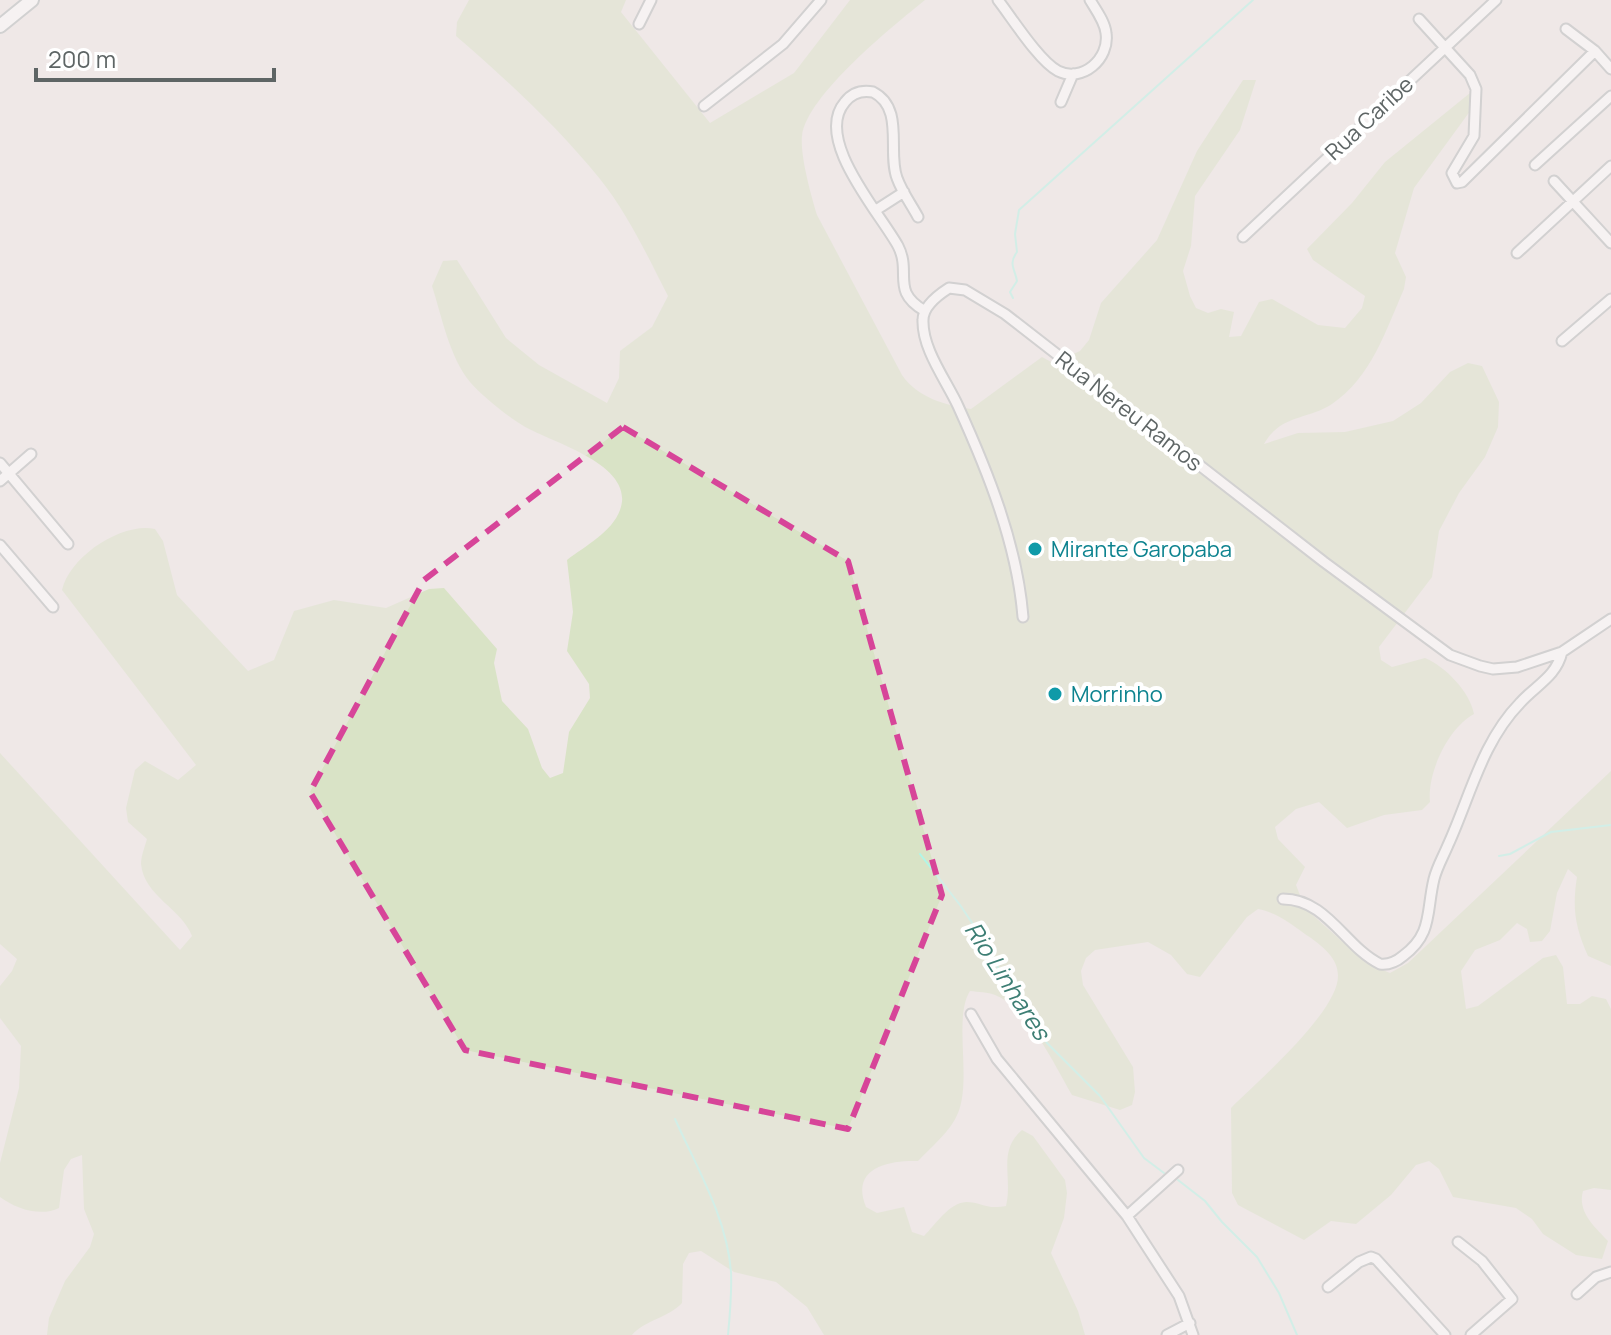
<svg xmlns="http://www.w3.org/2000/svg" width="1611" height="1335" viewBox="0 0 1611 1335" font-family="Manrope,sans-serif">
	<style>
		.green { fill: #d9e3c6 }
		.lines { fill: none; stroke-linecap: round; stroke-linejoin: round }
		.stream { stroke: #b0f6e7; stroke-width: 2 }
		.minor-casing { stroke: #afb5b5; stroke-width: 13 }
		.secondary-casing { stroke: #aeb6b6; stroke-width: 16 }
		.minor { stroke: #fff; stroke-width: 9 }
		.secondary { stroke: #fff; stroke-width: 12 }
		.marked { fill: none; stroke: #d74599; stroke-width: 6; stroke-dasharray: 16 10; stroke-linejoin: round }
		.culture-dot { fill: #0f9aa8; stroke: #fff; stroke-width: 3 }
		.labels { text-anchor: middle; stroke-width: 8; stroke-linejoin: round; paint-order: stroke }
		.street-label { font-size: 22px; fill: #5e6565; stroke: #fff }
		.culture-label { font-size: 22px; fill: #0d838f; stroke: #fff; text-anchor: start }
		.water-label { font-size: 24px; font-style: italic; fill: #3d7e74; stroke: #fff }
	</style>
	<rect width="100%" height="100%" fill="#efe8e7"/>
	<path class="green" d="M469 0H626L621 12 710 123 794 73 850 0H925C894 25 806 96 802 136 800 156 811 195 817 215L902 375C918 398 945 405 971 409L1042 357 1053 363 1080 351 1089 340 1101 303 1157 240 1197 151 1243 80H1256L1240 130 1195 196 1191 246 1183 271 1190 296 1196 308 1208 313 1221 309 1234 312 1229 337 1241 336 1259 302 1272 299 1318 325 1345 328 1362 308 1365 296 1313 260 1307 249 1352 203 1385 162 1470 93 1476 103 1414 188 1395 253 1406 277 1404 289C1386 330 1371 378 1332 404 1308 420 1281 414 1264 444L1298 433 1345 432 1393 421 1421 403 1450 372 1468 363 1482 366 1499 402 1498 427 1485 457 1459 493 1439 531 1432 577 1379 647 1381 660 1392 667 1425 658C1446 667 1470 692 1474 714 1448 728 1427 773 1430 802L1422 810 1384 815 1347 828 1319 802 1296 809 1275 827 1278 839 1305 867 1296 885 1305 908 1366 963 1390 973 1408 963 1611 771V966L1588 956C1575 927 1572 908 1577 877L1568 869 1557 893 1550 931 1542 941 1530 942 1527 929 1517 923 1500 940 1475 950 1461 971 1466 1009 1478 1006 1543 958 1556 955 1563 967 1567 1004H1580L1592 996 1606 999 1611 1009V1190L1594 1188 1583 1191C1577 1212 1595 1227 1608 1241L1602 1259 1576 1255 1543 1234 1532 1219 1516 1208 1453 1197 1439 1169 1429 1161 1416 1165 1391 1195 1356 1224 1331 1221 1304 1240 1238 1205 1232 1193 1231 1108C1257 1082 1338 1012 1338 976 1338 958 1323 947 1311 938 1293 926 1279 913 1258 909L1247 917 1200 977 1187 974 1171 955 1148 942 1095 950 1086 958 1081 971 1083 985 1133 1067 1135 1092 1132 1105 1120 1110 1072 1095C1055 1066 1028 1008 995 995 988 992 978 992 970 991 953 1018 972 1079 958 1113 951 1131 931 1147 918 1161 888 1160 850 1168 866 1207L877 1213 904 1207 912 1232 924 1236C935 1225 949 1203 966 1202 981 1202 986 1210 1006 1206 1013 1178 997 1151 1022 1130L1033 1136 1065 1180 1067 1193 1064 1218 1051 1253 1078 1311 1085 1335H824L807 1307 776 1282 734 1272 701 1251 689 1253 683 1264 682 1303C668 1318 645 1320 632 1335H47L49 1318 65 1281 90 1247 94 1234 84 1209 82 1155 71 1159 64 1170 59 1208C41 1217 16 1209 0 1197V1163L19 1088 21 1046 0 1018V986L12 971 17 959 0 944V753L180 950 192 936C182 909 144 896 141 864 141 856 145 846 147 839L128 822 126 808 135 770 145 761 178 780 196 765 62 590C70 556 122 522 155 529L163 541 177 595 248 671 274 660 294 611 334 600 386 608 429 589 444 588 497 649 494 663 502 701 528 729 542 768 550 778 563 773 569 732 590 698 589 684 567 651 573 612 567 560C585 546 612 532 620 510 637 464 549 442 522 425 507 416 481 395 470 382 449 356 442 317 432 286L443 261 457 260 506 338 539 365 607 403 619 378 620 351 652 327 668 296C648 257 628 214 600 179 557 126 507 80 456 36L457 22Z"/>
	<g class="lines">
		<path class="stream" d="M1013 298 1010 292 1017 281C1015 269 1008 264 1017 252L1015 234 1019 210 1253 0
			M920 854 960 905 987 945 1004 980 1047 1043 1100 1096 1144 1158 1164 1173
			M1499 856 1510 854 1551 832 1611 825
			M675 1119C697 1168 727 1218 731 1272 732 1293 730 1314 728 1335
			M1178 1180 1205 1201 1222 1222 1257 1257 1279 1293 1297 1335"/>
		<defs>
			<path id="minor" d="M998 0C1012 18 1039 61 1058 71 1082 83 1110 59 1106 33 1105 22 1096 10 1090 0
				M1419 19 1470 75 1476 89 1474 136 1452 173 1457 183 1462 182 1595 51
				M639 24 651 0
				M1566 29 1595 51 1611 69
				M1061 102 1073 74
				M704 106 783 44 821 0
				M1535 165 1611 96
				M1554 181 1611 243
				M876 210 904 192
				M918 217C911 204 902 192 897 178 887 152 905 108 873 92 862 90 852 93 845 102 813 139 880 213 898 246 912 273 890 291 925 311
				M1243 237 1496 0
				M1517 253 1611 166
				M1562 341 1611 299
				M0 463 68 544
				M0 481 31 454
				M0 545 53 607
				M1023 617C1017 544 988 472 958 406 946 380 922 349 923 320 923 306 938 295 949 288L965 290 1005 314 1324 562 1450 655 1480 666 1493 669 1517 667 1562 652 1611 619
				M1283 899C1327 899 1345 947 1380 964 1389 965 1396 962 1403 956 1433 934 1426 912 1434 879 1437 867 1443 857 1448 845 1470 797 1482 742 1520 703 1536 685 1556 677 1562 652
				M971 1014 997 1059 1127 1216 1179 1296 1193 1335
				M1127 1216 1178 1170
				M1458 1242 1482 1261 1512 1299 1471 1335
				M1328 1287 1359 1262 1371 1257 1376 1259 1445 1335
				M1577 1294 1596 1277 1611 1272
				M1167 1335 1190 1323"/>
			<path id="secondary" d="M0 26 32 0"/>
		</defs>
		<use href="#minor" class="minor-casing"/>
		<use href="#secondary" class="secondary-casing"/>
		<use href="#minor" class="minor"/>
		<use href="#secondary" class="secondary"/>
	</g>
	<path d="M0 0H1611V1335H0ZM623 427 848 561 942 895 848 1129 465 1050 310 792 424 580Z" fill="#efe8e7" fill-opacity=".55" fill-rule="evenodd"/>
	<path class="marked" d="M623 427 848 561 942 895 848 1129 465 1050 310 792 424 580Z"/>
	<g class="culture-dot">
		<circle cx="1035" cy="549" r="8"/>
		<circle cx="1055" cy="694" r="8"/>
	</g>
	<g class="labels">
		<g class="street-label">
			<text transform="translate(1369 118) rotate(-43)" y="8">Rua Caribe</text>
			<text transform="translate(1129 411) rotate(38)" y="8">Rua Nereu Ramos</text>
		</g>
		<g class="culture-label">
			<text x="1051" y="557">Mirante Garopaba</text>
			<text x="1071" y="702">Morrinho</text>
		</g>
		<g class="water-label">
			<text transform="translate(1007 981) rotate(57)" y="8">Rio Linhares</text>
		</g>
	</g>
	<path d="M36 68v12h238v-12" fill="none" stroke="#5e6565" stroke-width="4"/>
	<text x="48" y="68" font-size="24" fill="#5e6565" stroke="#ffffff" stroke-width="6" paint-order="stroke">200 m</text>
</svg>
